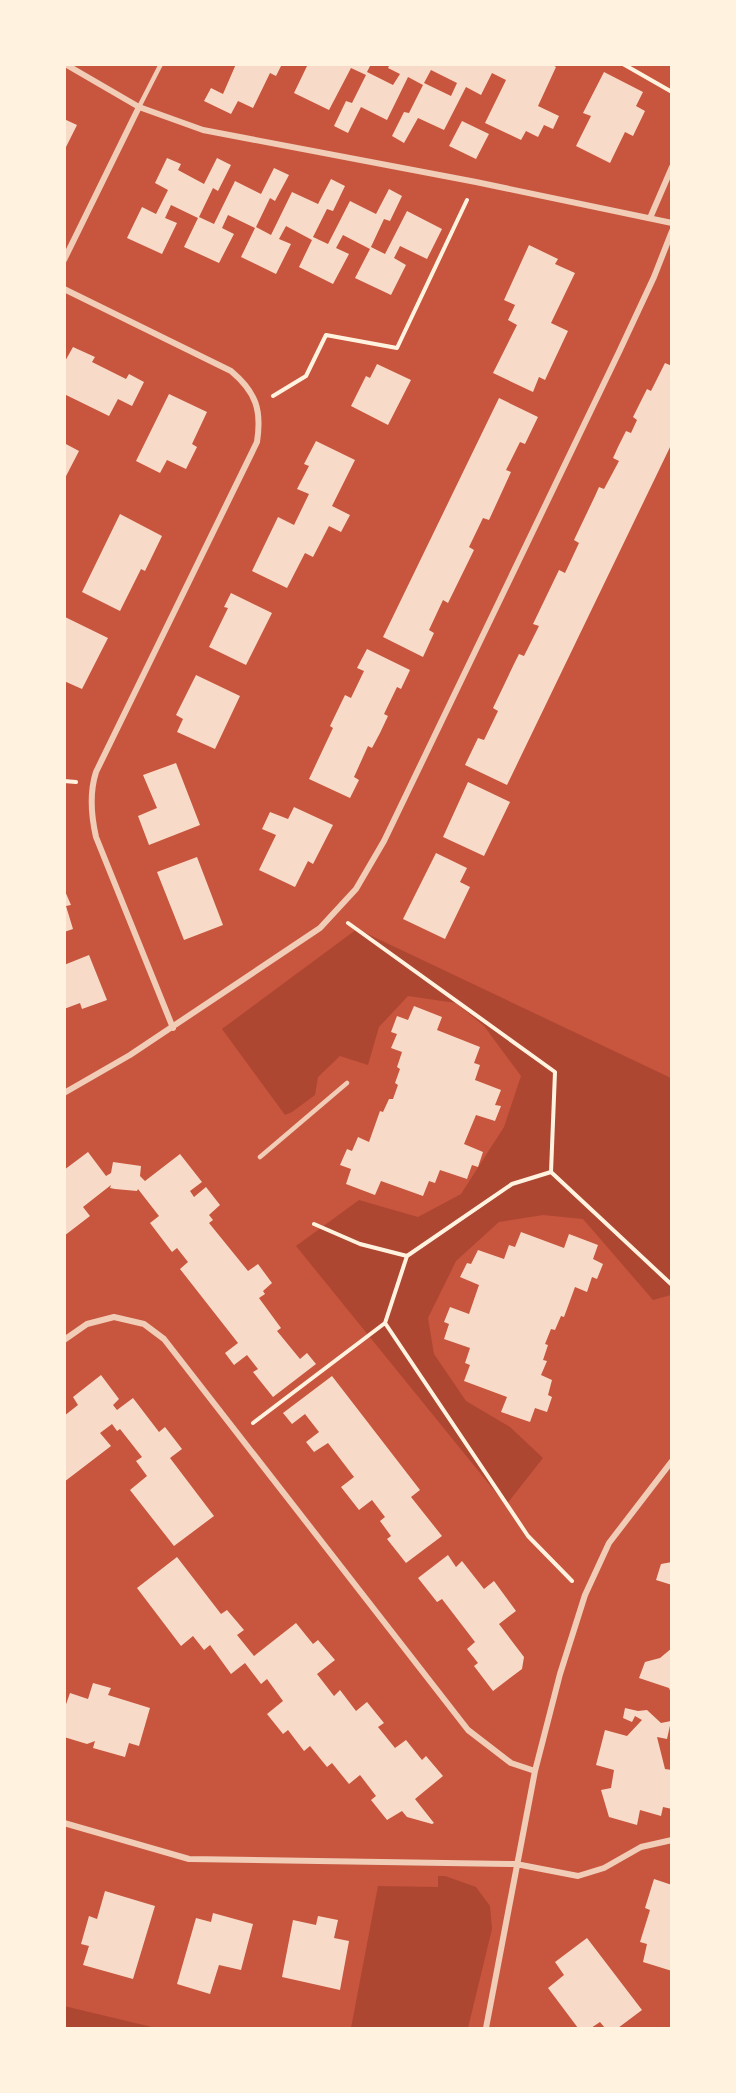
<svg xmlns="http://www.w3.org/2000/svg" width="736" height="2093" viewBox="0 0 736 2093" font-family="Poppins,sans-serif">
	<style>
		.green { fill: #ae4732 }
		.building { fill: #f7dbc8; fill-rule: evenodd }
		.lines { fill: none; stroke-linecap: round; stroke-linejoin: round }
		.path { stroke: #fff3e0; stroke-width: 4 }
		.service { stroke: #f1ccb7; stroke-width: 4.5 }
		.minor { stroke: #f1ccb7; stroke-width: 6 }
	</style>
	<rect width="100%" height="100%" fill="#c8553d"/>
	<path class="green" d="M357 929 671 1078V1295L653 1300 583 1219 543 1215 499 1222 456 1261 428 1318 434 1354 466 1401 510 1427 543 1458 506 1505 296 1246 359 1200 418 1217 461 1194 504 1127 521 1076 484 1026 456 1003 408 996 379 1027 368 1065 340 1056 318 1077 315 1095 292 1112 285 1115 222 1029Z
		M438 1876H445L476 1887 490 1906 492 1929 468 2028H351L378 1886 438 1887Z
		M64 2006 156 2028H65Z"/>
	<path class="building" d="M236 64H282L276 76 270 73 253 108 238 101 231 114 204 101 211 88 223 94Z
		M308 64H371L367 72 393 85 400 74 388 68 390 64H551L556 67 538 106 559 116 553 129 544 125 538 137 526 131 521 140 485 123 506 80 492 73 481 95 466 87 444 130 418 118 404 143 392 136 404 112 409 113 423 85 408 77 387 120 361 107 348 133 334 126 346 101 352 103 366 75 351 68 329 110 294 93ZM431 70 457 83 451 96 424 83Z
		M604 72 643 92 636 106 645 111 633 136 625 132 610 163 576 146 591 116 583 113Z
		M64 119 77 125 64 151Z
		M462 121 489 134 476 159 449 146Z
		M167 158 181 164 178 170 204 184 217 158 231 165 218 191 213 188 199 217 214 224 235 181 261 194 274 168 289 175 275 201 270 198 256 227 271 235 292 192 318 204 331 179 345 186 333 211 327 209 313 237 328 244 350 201 376 214 389 189 402 196 390 221 384 219 370 249 343 235 336 248 349 254 333 284 299 267 312 240 286 226 279 239 291 244 276 274 241 257 255 228 228 215 222 228 234 234 219 263 184 247 198 218 171 205 165 218 177 223 162 254 127 238 142 207 156 214 168 190 155 183Z
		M407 211 442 229 427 259 400 246 394 258 406 265 391 295 355 278 371 247 385 254Z
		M529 245 558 259 555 264 575 273 551 323 568 331 545 380 539 377 533 392 493 373 517 325 508 320 515 305 504 300Z
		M73 347 95 357 92 362 126 379 129 374 144 382 132 406 118 399 109 416 64 394V363Z
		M665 363 672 366V443L507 785 465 765 478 738 484 740 498 711 493 708 514 664 519 654 524 656 539 626 533 624 559 570 565 573 579 543 574 540 595 496 599 487 604 489 619 461 613 458 618 447 626 431 631 433 637 420 633 417 647 389 651 391Z
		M377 364 411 380 388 425 351 406 366 376 370 378Z
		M169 394 207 412 192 444 197 447 186 469 167 460 160 473 136 461Z
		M499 398 538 417 525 444 520 442 506 470 511 472 489 520 483 518 469 547 474 550 448 603 443 600 429 630 434 633 423 657 383 637Z
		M316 441 355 460 332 506 350 515 341 532 329 526 313 557 305 553 287 588 252 571 278 517 294 525 309 494 297 489 309 466 304 464Z
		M64 443 79 451 64 480Z
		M120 514 162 536 145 571 141 569 120 611 82 592Z
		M231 593 272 613 246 665 209 647 228 608 224 607Z
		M65 617 108 638 82 689 64 681Z
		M367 649 410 670 401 689 397 687 384 714 388 716 380 733 372 748 368 746 354 777 359 780 350 798 309 779 333 728 330 726 345 695 351 698 364 671 357 668Z
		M196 675 240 696 215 749 177 732 183 719 176 715Z
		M176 763 200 825 149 845 138 816 157 808 143 775Z
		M468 782 510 802 484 856 443 837Z
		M294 807 333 825 313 864 308 861 295 887 259 870 276 835 262 829 270 812 288 819Z
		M436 853 467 868 460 882 470 887 445 939 403 919Z
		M197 857 223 925 184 940 157 872Z
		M64 889 71 905 66 906 73 929 64 932Z
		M89 955 107 1000 82 1009 80 1003 64 1009V965Z
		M414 1006 442 1017 437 1030 480 1047 474 1063 480 1065 475 1080 501 1090 495 1105 501 1106 495 1121 476 1115 464 1144 483 1152 478 1167 472 1165 467 1179 440 1170 435 1183 429 1181 423 1196 381 1181 375 1195 346 1184 351 1169 340 1165 347 1149 352 1151 358 1137 369 1142 380 1111 383 1112 389 1099H393L398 1085 395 1083 400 1069 397 1067 402 1052 391 1048 397 1034 391 1032 397 1016 408 1020Z
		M88 1152 106 1176 111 1173 113 1162 141 1166 140 1176 145 1181 180 1154 202 1182 190 1191 194 1197 206 1187 220 1205 209 1215 213 1220 209 1223 248 1271 258 1264 272 1283 263 1291 265 1294 259 1298 281 1328 277 1331 300 1359 307 1353 316 1364 273 1397 253 1372 258 1369 247 1355 234 1365 225 1353 238 1343 180 1269 188 1262 177 1248 172 1252 150 1223 159 1216 138 1189 137 1191 115 1189 110 1188 111 1185 83 1207 90 1216 64 1236V1170Z
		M521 1232 564 1248 569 1234 598 1245 593 1259 603 1264 597 1279 592 1277 587 1292 575 1287 564 1317 561 1316 555 1330 551 1329 545 1344 548 1345 543 1360 547 1361 541 1375 552 1380 548 1395 552 1397 547 1412 535 1408 530 1422 501 1412 507 1397 464 1381 470 1365 465 1363 470 1348 444 1339 449 1324 444 1322 450 1307 469 1314 479 1285 460 1277 467 1263 471 1264 478 1250 504 1259 509 1245 515 1247Z
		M101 1375 119 1399 113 1405 117 1410 133 1398 159 1432 165 1427 182 1449 170 1458 214 1516 174 1546 130 1490 147 1476 136 1461 142 1457 120 1429 117 1431 112 1424 100 1433 111 1446 64 1482V1416L78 1405 73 1397Z
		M332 1376 420 1490 411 1497 442 1536 406 1563 387 1539 391 1536 380 1521 385 1517 372 1500 359 1510 341 1487 354 1477 328 1443 314 1452 306 1442 319 1432 305 1414 292 1424 283 1413Z
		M448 1555 456 1567 462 1561 484 1589 494 1581 516 1611 499 1624 524 1657 522 1669 493 1691 474 1666 478 1663 467 1649 475 1642 442 1599 437 1602 418 1578Z
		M177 1557 221 1614 227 1610 244 1630 237 1635 254 1656 296 1623 313 1644 318 1640 335 1660 317 1674 334 1696 340 1690 356 1711 367 1702 384 1723 378 1727 395 1748 406 1740 422 1760 426 1756 443 1776 415 1799 434 1823 432 1824 407 1817 402 1811 387 1820 371 1800 376 1796 360 1775 349 1784 332 1763 327 1767 310 1746 304 1751 288 1730 283 1734 267 1714 283 1701 267 1679 261 1684 245 1663 231 1674 210 1645 204 1650 193 1636 181 1646 137 1588Z
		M672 1562V1585L656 1580 661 1564Z
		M672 1648V1693H671L669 1688 639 1678 645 1662 660 1658Z
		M93 1683 111 1688 108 1695 150 1708 139 1746 129 1743 125 1757 93 1748 95 1741 87 1744 64 1737V1710L70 1693 88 1699Z
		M625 1708 638 1711 647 1710 661 1723 671 1721 667 1739 657 1737 665 1769 672 1770V1809L663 1807 661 1816 640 1810 637 1825 609 1817 601 1790 611 1788 614 1770 596 1765 605 1730 627 1736 642 1720 635 1716 632 1722 623 1718Z
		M654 1879 672 1885V1971L643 1962 647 1944 640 1942 650 1910 645 1908Z
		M105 1891 155 1906 133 1979 83 1965 89 1946 81 1944 89 1916 97 1919Z
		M213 1913 253 1924 241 1970 219 1965 210 1994 177 1984 196 1918 211 1922Z
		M318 1916 338 1920 334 1938 349 1941 340 1990 282 1977 293 1920 316 1925Z
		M587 1938 642 2010 618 2028H605L600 2022 591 2028H578L548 1988 564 1975 555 1962Z"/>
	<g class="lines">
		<path class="path" d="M623 64 672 92
			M273 396 306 376 326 335 397 348 467 200
			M64 781 76 782
			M348 923 555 1072 551 1172 672 1285
			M314 1224 360 1244 407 1256 512 1184 551 1172
			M385 1323 528 1536 572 1581
			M253 1423 385 1323 407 1256"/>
		<path class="service" d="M139 107 161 64
			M260 1157 347 1083"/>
		<path class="minor" d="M65 64 139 107 203 130 476 182 672 223
			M650 218 672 167
			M64 260 139 107
			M64 289 231 371C256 392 262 410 257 442L96 772C89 794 91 815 96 837L173 1028
			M64 1093 130 1055 320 928 356 889 384 841 619 352 654 277 672 231
			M64 1340 87 1324 114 1317 144 1324 164 1339 468 1730 511 1763 535 1771
			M64 1823 189 1859 516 1864 578 1876 604 1868 641 1847 672 1840
			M486 2028 535 1771 560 1674 585 1595 609 1543 672 1461"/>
	</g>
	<rect width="736" height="2093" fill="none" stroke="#fff3e0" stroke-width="132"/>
</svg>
